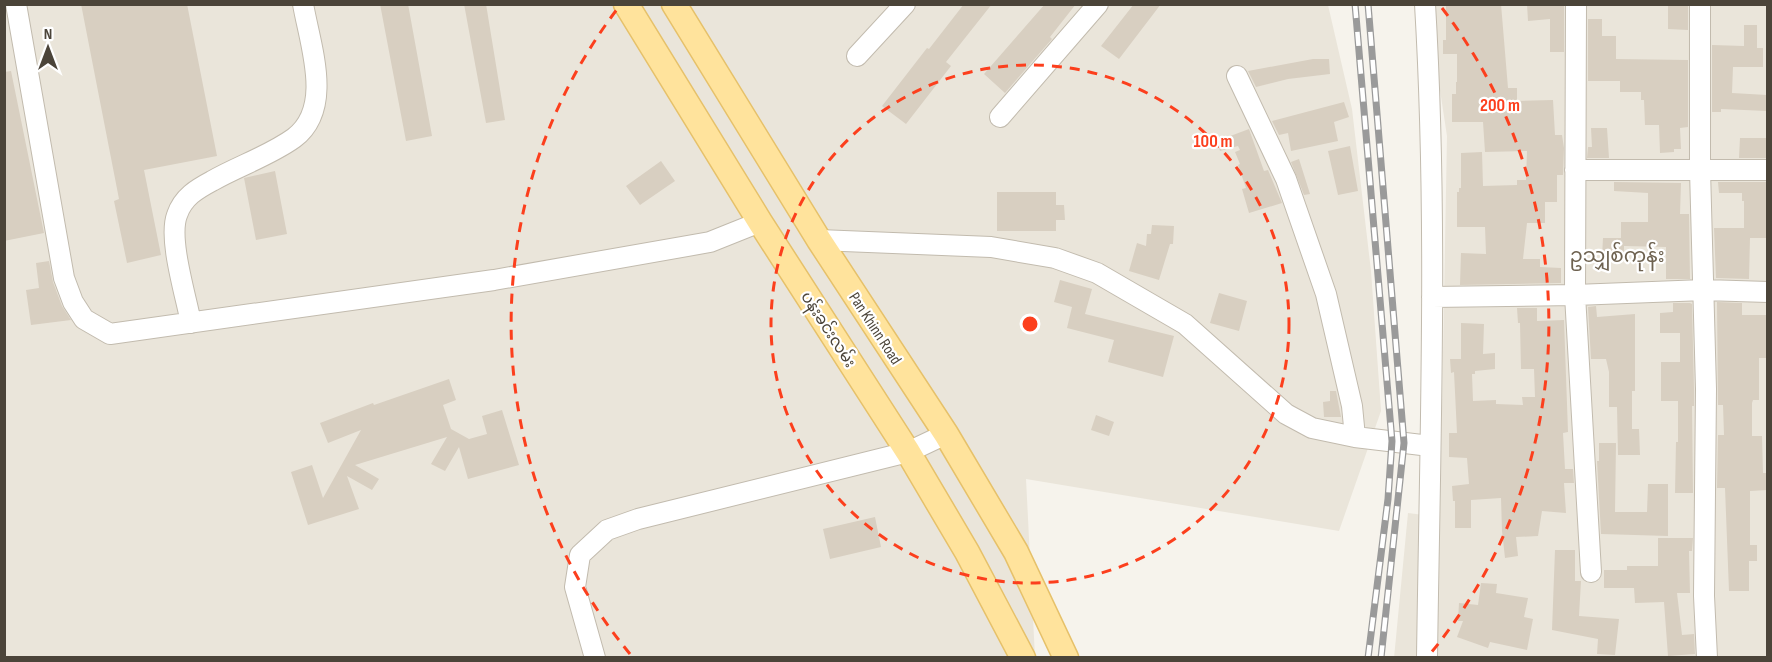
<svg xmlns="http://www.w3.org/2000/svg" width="1772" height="662" viewBox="0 0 1772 662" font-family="'Sofia Sans Condensed','Noto Sans Myanmar',sans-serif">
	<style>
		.residential { fill: #eae5da }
		.building { fill: #d8cfc1 }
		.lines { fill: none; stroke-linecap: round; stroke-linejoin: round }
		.minor-casing { stroke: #c2bbae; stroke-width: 22 }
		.major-casing { stroke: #e6c16a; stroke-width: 27 }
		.minor { stroke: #fff; stroke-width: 20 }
		.major { stroke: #ffe39c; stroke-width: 24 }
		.rail-casing { stroke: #9a9a9a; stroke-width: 7 }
		.rail { stroke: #fff; stroke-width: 4.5; stroke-dasharray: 14; stroke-linecap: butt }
		.ring { fill: none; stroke: #fc3f1d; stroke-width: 3; stroke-dasharray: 10 8 }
		.labels { text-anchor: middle; stroke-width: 4.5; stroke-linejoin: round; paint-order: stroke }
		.street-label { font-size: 16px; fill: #4b4439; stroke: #fff }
		.quarter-label { font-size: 20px; fill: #6e6250; stroke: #fff }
		.centre { fill: #fc3f1d; stroke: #fff; stroke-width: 3 }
		.ring-label { font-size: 18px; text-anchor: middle; font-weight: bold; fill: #fc3f1d; stroke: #fff; stroke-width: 4.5; stroke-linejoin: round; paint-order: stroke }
	</style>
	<rect width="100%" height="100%" fill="#f6f3ec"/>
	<path class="residential" d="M4 5H1328L1352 109 1371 271 1381 411 1339 531 1026 479 1035 657H5Z
		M1427 5H1767V657L1394 658 1408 513 1440 517 1447 136Z"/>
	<path class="building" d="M81 4H187L217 156 144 170 161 255 127 263 114 201 119 199Z
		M380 4H408L432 136 406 141Z
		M464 4H486L505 120 486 123Z
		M964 4H992L946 62 951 66 906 124 882 106 927 48 929 49Z
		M1045 4H1076L1050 37 1052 39 1005 93 984 74Z
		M1134 4H1161L1119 59 1101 46Z
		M1446 4H1501L1508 88H1517V101L1553 100 1555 135H1562L1564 148 1563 175H1557V202H1545V223H1527L1523 259H1540V267L1561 268V283L1460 285 1461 253 1486 254 1485 227H1457V192H1459V188H1461V153L1482 152 1483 186 1517 185V180H1526L1527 151 1485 152 1483 122H1452V94H1456V82H1457V54H1443V40H1446Z
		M1527 4H1564V52H1550V19L1528 21Z
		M1668 4H1688V30L1668 29Z
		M1588 19H1602V36H1616V59L1688 60V127L1680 128 1681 149H1674V152L1660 153 1659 125H1645L1644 100H1641V92H1620V81H1588Z
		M1744 25H1757V48H1763V67H1733L1732 93 1767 95V111L1721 109V112H1712V45L1744 46Z
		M1313 59H1329L1330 74 1288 79 1256 87 1248 71Z
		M11 71 44 233 4 241V72Z
		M1344 102 1349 117 1334 122 1338 141 1291 151 1288 133 1279 135 1272 121Z
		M1591 128H1607L1609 158H1587L1588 147H1592Z
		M1249 129 1264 171 1268 170 1282 203 1249 213 1242 189 1246 188 1238 165 1240 164 1235 152 1240 150 1238 146 1220 151 1217 141Z
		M1740 138H1767V158H1739Z
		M1350 146 1358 191 1338 195 1328 151Z
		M1299 159 1310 194 1304 195 1291 162Z
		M661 161 675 181 640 205 626 186Z
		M275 171 287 234 256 240 244 178Z
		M1614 182 1681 183 1680 214H1689L1690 279H1666V247L1624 246V257H1602L1603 238H1621V222H1648V193L1614 191Z
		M1718 182H1767V238H1750L1749 279 1716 278 1714 228H1744V201H1742V193H1719Z
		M997 192H1056V205H1064L1065 220H1056V231H997Z
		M1152 225 1174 226 1173 244H1170L1159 280 1129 271 1137 243 1146 246 1147 234H1151Z
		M49 261 53 282 62 306 71 320 31 325 26 290 39 288 36 263Z
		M1060 280 1092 289 1085 314 1174 336 1163 377 1108 362 1114 340 1067 328 1072 307 1054 302Z
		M1219 293 1247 301 1239 331 1210 323Z
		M1717 302 1742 303V315H1767V358H1759V400H1753L1752 403V436H1762L1763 473H1767V490L1750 491V545H1757V561H1749V591H1729L1725 488H1717L1718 435H1724L1723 405H1718Z
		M1673 303H1690L1692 304 1694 389V406H1692L1693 493H1675L1676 442H1678V401H1661V362H1680V333H1660V313L1673 312Z
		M1596 306 1597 317 1635 314V391H1632V429H1639L1640 455H1618L1617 407H1609V372L1606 359H1591L1588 307Z
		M1517 308H1537V321L1564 320 1568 432 1563 433 1565 469H1573L1574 483H1564L1566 513 1542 511 1538 536 1516 537 1518 556 1505 558 1502 531 1501 498 1471 500V528H1455V501H1453L1452 486 1469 484 1467 458 1449 457V433H1457L1454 372 1451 373 1450 359H1461V323L1484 324 1483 354 1495 353V369L1475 371V374H1472L1473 401 1496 400V404L1523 405 1522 397H1535L1534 369H1521L1520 323H1518Z
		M449 379 456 400 443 405 451 429 469 439 487 434 482 416 502 410 519 465 468 479 459 447 445 471 431 464 447 437 355 465 379 479 372 490 347 476 359 509 308 525 291 472 312 465 323 498 361 430 328 443 320 423 373 403 374 405Z
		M1330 391H1336L1341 417H1324L1323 402 1330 401Z
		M1096 415 1114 422 1109 436 1091 430Z
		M1599 443H1616L1615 512H1647L1648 484H1668V536L1601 534 1597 461H1599Z
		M875 517 881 547 830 559 823 529Z
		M1658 538H1693L1692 551H1689L1690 593H1677L1682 635 1694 634 1695 654 1668 656 1664 602 1635 603 1634 588H1604V570H1627V566H1658Z
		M1555 550H1575V581H1581L1579 616 1619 619 1615 655 1597 654 1598 639 1552 630Z
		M1481 583 1497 584 1496 593 1528 598 1524 617 1533 619 1527 650 1490 642 1488 648 1457 637 1463 621H1458L1459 603 1478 605Z"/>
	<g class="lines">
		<defs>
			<path id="minor" d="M16 4 64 278 73 302 84 319 110 334 494 280 710 242 760 222
				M1425 4C1438 222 1430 440 1427 658
				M1576 4 1575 295 1591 572
				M1700 4V170L1706 389 1704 596 1707 658
				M857 56 905 4
				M1237 76 1286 179 1326 294 1352 406 1355 437
				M1000 117 1098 4
				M1575 170H1768
				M819 240 991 247 1055 258 1097 273 1185 324 1286 414 1312 428 1355 437 1430 446
				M1432 297 1575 295 1704 290 1768 292
				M191 323C186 296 168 239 177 215 183 197 197 189 212 181 238 166 269 156 294 138 334 108 310 45 303 4
				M595 658 575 587 580 555 607 530 638 519 908 452 946 434"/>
			<path id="major" d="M626 4 760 222 908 452 967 552 1023 658
				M674 4 819 240 946 434 1016 552 1066 658"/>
		</defs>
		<use href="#minor" class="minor-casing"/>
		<use href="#major" class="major-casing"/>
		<use href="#minor" class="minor"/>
		<use href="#major" class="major"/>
		<defs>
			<path id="rail" d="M1355 4 1392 441 1388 499 1368 658
				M1368 4 1404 443 1381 658"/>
		</defs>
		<use href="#rail" class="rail-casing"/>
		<use href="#rail" class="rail"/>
	</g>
	<g class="ring">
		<circle cx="1030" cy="324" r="259"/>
		<path d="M630 654A519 519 0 0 1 618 8M1442 8A519 519 0 0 1 1430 654"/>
	</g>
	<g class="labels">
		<g class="street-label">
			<text transform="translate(876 328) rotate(57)" y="6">Pan Khinn Road</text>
			<text transform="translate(829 329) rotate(57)" y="6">ပန်းခင်းလမ်း</text>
		</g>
		<g class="quarter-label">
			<text x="1617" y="262">ဥသျှစ်ကုန်း</text>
		</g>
	</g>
	<circle cx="1030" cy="324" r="9" class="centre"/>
	<g class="ring-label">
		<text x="1500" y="111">200 m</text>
		<text x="1213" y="147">100 m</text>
	</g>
	<rect width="1772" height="662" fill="none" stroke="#4b4439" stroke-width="12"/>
	<g transform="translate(48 48)" stroke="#ffffff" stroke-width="4.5" paint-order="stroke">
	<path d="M0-4.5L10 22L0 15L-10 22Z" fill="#4b4439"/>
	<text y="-9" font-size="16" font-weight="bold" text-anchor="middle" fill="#4b4439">N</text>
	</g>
</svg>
